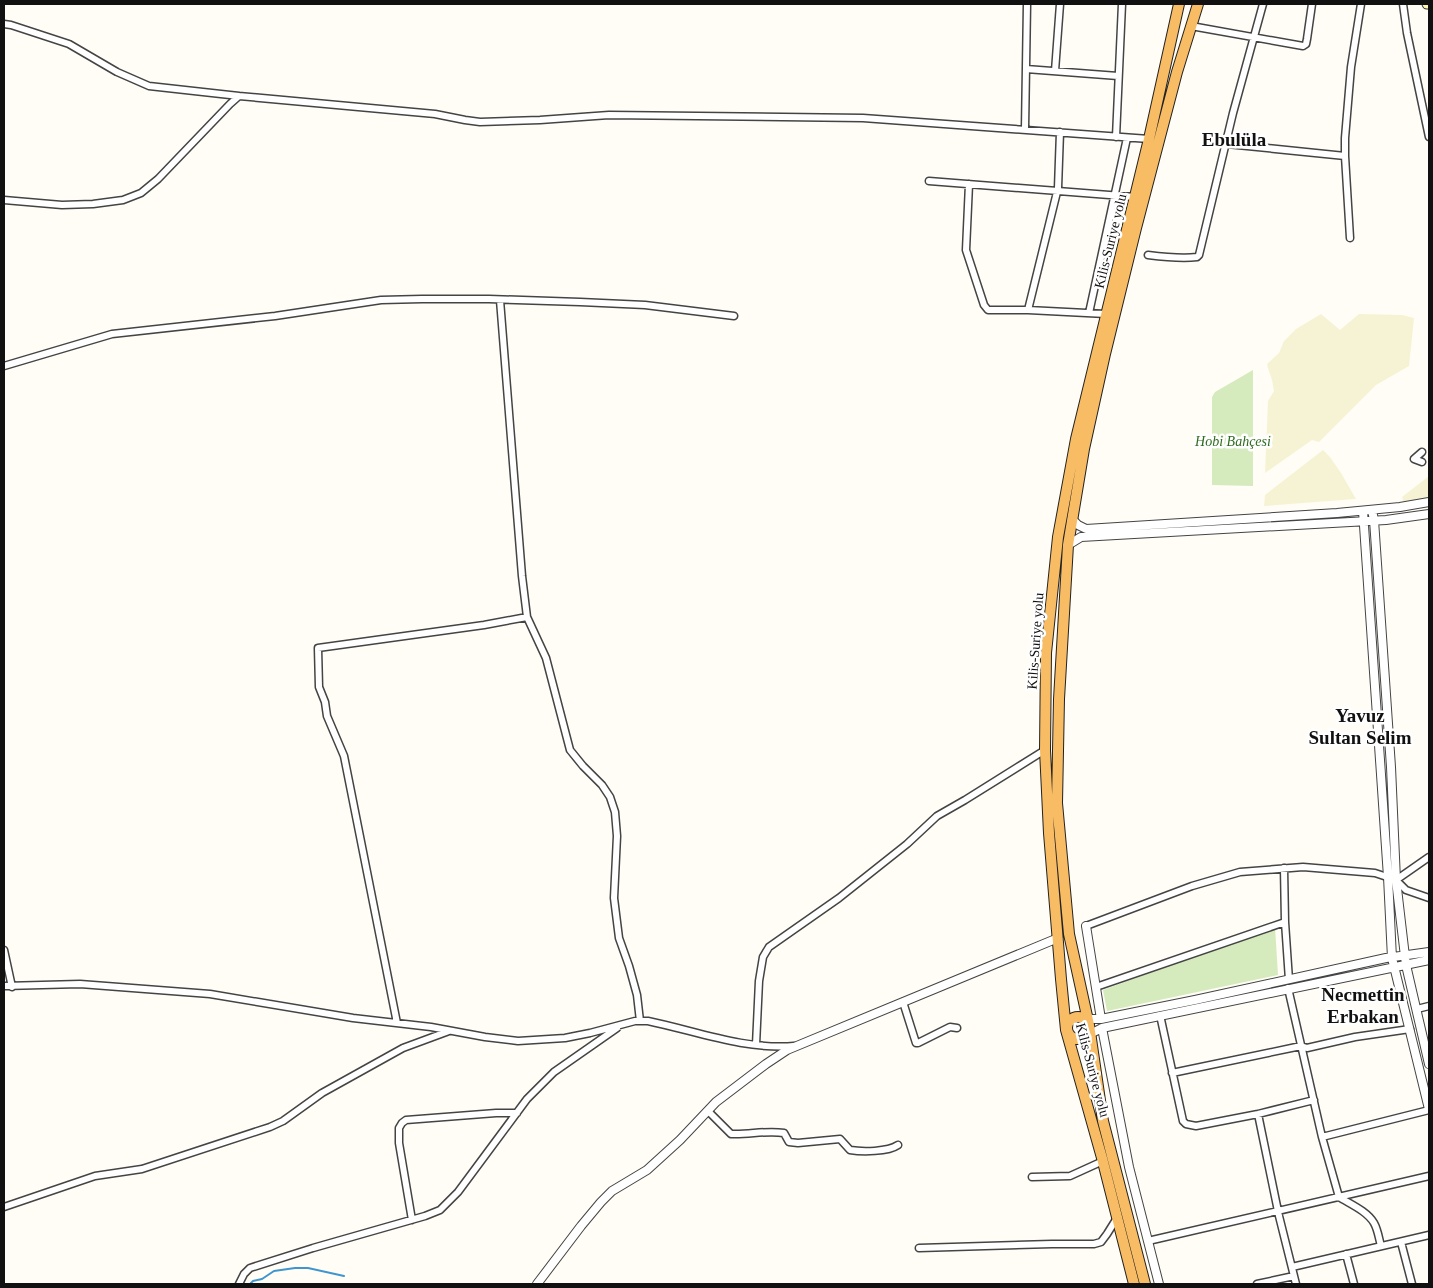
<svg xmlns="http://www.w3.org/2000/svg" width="1433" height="1288" viewBox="0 0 1433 1288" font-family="'Times New Roman',serif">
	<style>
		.farmland { fill: #f6f3d4 }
		.green { fill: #d5ebbd }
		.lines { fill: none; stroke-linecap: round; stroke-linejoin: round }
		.stream { stroke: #3f96cf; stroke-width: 2 }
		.minor-casing { stroke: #444; stroke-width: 9 }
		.tertiary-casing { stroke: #444; stroke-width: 10 }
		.secondary-casing { stroke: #333; stroke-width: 11 }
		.trunk-casing { stroke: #222; stroke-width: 12 }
		.minor { stroke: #fff; stroke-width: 6 }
		.tertiary { stroke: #fff; stroke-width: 8 }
		.secondary { stroke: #fff6b0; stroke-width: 9 }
		.trunk { stroke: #f7bc64; stroke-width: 10 }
		.labels { text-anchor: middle; stroke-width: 5; stroke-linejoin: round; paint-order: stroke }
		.street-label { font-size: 14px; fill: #111; stroke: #fff }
		.park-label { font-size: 14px; font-style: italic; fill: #2f6b1f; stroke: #fff }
		.district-label { font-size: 19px; font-weight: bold; fill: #111; stroke: #fff }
	</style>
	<rect width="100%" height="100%" fill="#fffdf5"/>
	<path class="farmland" d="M1321 314 1340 330 1359 314 1402 315 1414 318 1409 366 1376 385 1319 442 1312 440 1265 473 1268 401 1274 391 1272 380 1268 368 1267 364 1279 353 1284 341 1296 329Z
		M1323 450 1330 457 1341 473 1356 499 1264 506 1265 495Z
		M1429 476V498L1404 503 1402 497Z"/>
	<path class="green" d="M1253 370V486L1212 485V397L1215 392Z
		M1275 927 1278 975 1107 1011 1103 990Z"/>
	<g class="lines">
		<path class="stream" d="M250 1284 253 1281 262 1279 274 1271 295 1268H308L344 1276"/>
		<defs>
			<path id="minor" d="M1403 4 1407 33 1429 137
				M4 24 11 25 69 44 117 72 149 86 239 96
				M1191 26 1303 46 1306 44 1307 39 1312 4
				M1026 69 1118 76
				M1055 71 1060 4
				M1025 129 1027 4
				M1116 137 1122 4
				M1227 144 1345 156
				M929 181 1135 197
				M969 184 966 250 984 305 988 310H1028L1106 314
				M4 200 62 205 93 204 123 200 141 193 158 179 230 104 239 96 435 114 465 120 480 122 540 120 609 115 863 118 1149 139
				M1350 238 1345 156V138L1351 67 1361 4
				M1148 255C1164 257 1180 259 1197 257L1199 255 1233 113 1263 4
				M500 300 522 576 527 617 546 658 570 750 583 766 602 785 610 797 615 812 617 836 614 898 619 938 629 966 637 995 640 1021
				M1028 310 1058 188 1060 132
				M1089 313 1127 138
				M4 366 112 334 275 316 381 300 422 299H489L580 302 645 305 734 316
				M1422 462 1414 459 1422 452
				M1284 868 1285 922 1289 980
				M1396 880 1429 857
				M1086 926 1192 886 1240 872 1303 867 1375 873 1396 880 1406 890 1429 898
				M4 950 12 987
				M4 986 80 984 210 994 353 1018 431 1027 485 1037 518 1041 565 1038 590 1033 635 1021H648C696 1031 744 1050 794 1046
				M1096 987 1285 922
				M1288 988 1322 1137 1339 1197C1350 1204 1367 1211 1374 1223 1378 1230 1379 1239 1381 1246
				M903 1002 916 1043H918L950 1027 957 1028
				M1417 1009 1429 1006
				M1160 1015 1183 1121 1186 1124 1196 1126 1258 1114 1314 1100
				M397 1023 344 756 327 716 325 702 319 687 318 648 484 625 527 617
				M756 1045 759 981 763 957 769 947 839 898 907 844 937 816 965 800 1045 750
				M1172 1073 1301 1046 1307 1048 1355 1037 1410 1029
				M708 1111 731 1134C749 1135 766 1130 784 1133L789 1142 798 1143 840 1139 850 1150C862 1152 888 1152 898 1145
				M1258 1114 1279 1216 1296 1284
				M1322 1137 1429 1110
				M1032 1177 1070 1176 1103 1161
				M4 1207 95 1176 142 1169 270 1127 283 1121 322 1093 403 1048 449 1031
				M412 1220 399 1143V1128L402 1123 406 1120 496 1113H517
				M1148 1241 1429 1176
				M1401 1242 1412 1284
				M919 1248 1052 1244H1094L1101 1242 1107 1234 1117 1218
				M1346 1254 1354 1284
				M1292 1267 1429 1235
				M239 1284 244 1274 250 1268 313 1248 425 1216 440 1210 458 1192 527 1099 554 1072 617 1028
				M1257 1284 1294 1276"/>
			<path id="tertiary" d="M1372 510 1374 520 1391 767 1396 880 1406 965 1429 1064
				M1363 511 1388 877 1392 958 1429 1109
				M1072 519 1078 525 1086 529 1337 513 1400 507 1429 502
				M1068 545 1081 537 1386 520 1429 514
				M1086 926 1101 1019
				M1083 1017 1092 1019H1101L1195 1000 1386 958 1429 952
				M1102 1028 1129 1167 1159 1284
				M1084 1037 1102 1028 1429 960
				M537 1284 581 1226 601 1202 612 1191 647 1170 680 1140 716 1102 766 1064 787 1050 1058 938"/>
			<path id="secondary" d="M1427 4H1429"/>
			<path id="trunk" d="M1067 1028a11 11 0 1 1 22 0a11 11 0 1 1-22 0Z
				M1134 1284 1102 1158 1066 1030 1061 979 1049 833 1045 750 1046 653 1058 537 1076 439 1149 139 1179 4
				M1145 1284 1103 1121 1089 1025 1069 934 1057 803 1059 699 1068 545 1084 449 1105 354 1136 228 1177 72 1198 4"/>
		</defs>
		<use href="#minor" class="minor-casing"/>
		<use href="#tertiary" class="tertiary-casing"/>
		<use href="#secondary" class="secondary-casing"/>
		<use href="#trunk" class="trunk-casing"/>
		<use href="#minor" class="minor"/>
		<use href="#tertiary" class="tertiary"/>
		<use href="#secondary" class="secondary"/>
		<use href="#trunk" class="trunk"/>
	</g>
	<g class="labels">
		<g class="street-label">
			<text transform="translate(1110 241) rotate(-76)" y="5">Kilis-Suriye yolu</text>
			<text transform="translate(1035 641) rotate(-86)" y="5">Kilis-Suriye yolu</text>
			<text transform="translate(1093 1070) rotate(75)" y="5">Kilis-Suriye yolu</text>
		</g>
		<g class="park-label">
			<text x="1233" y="446">Hobi Bahçesi</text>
		</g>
		<g class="district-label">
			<text x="1234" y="146">Ebulüla</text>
			<text x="1360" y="722">Yavuz<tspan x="1360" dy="22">Sultan Selim</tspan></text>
			<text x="1363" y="1001">Necmettin<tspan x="1363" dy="22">Erbakan</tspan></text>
		</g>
	</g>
	<rect width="1433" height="1288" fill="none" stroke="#111111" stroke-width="10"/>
</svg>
